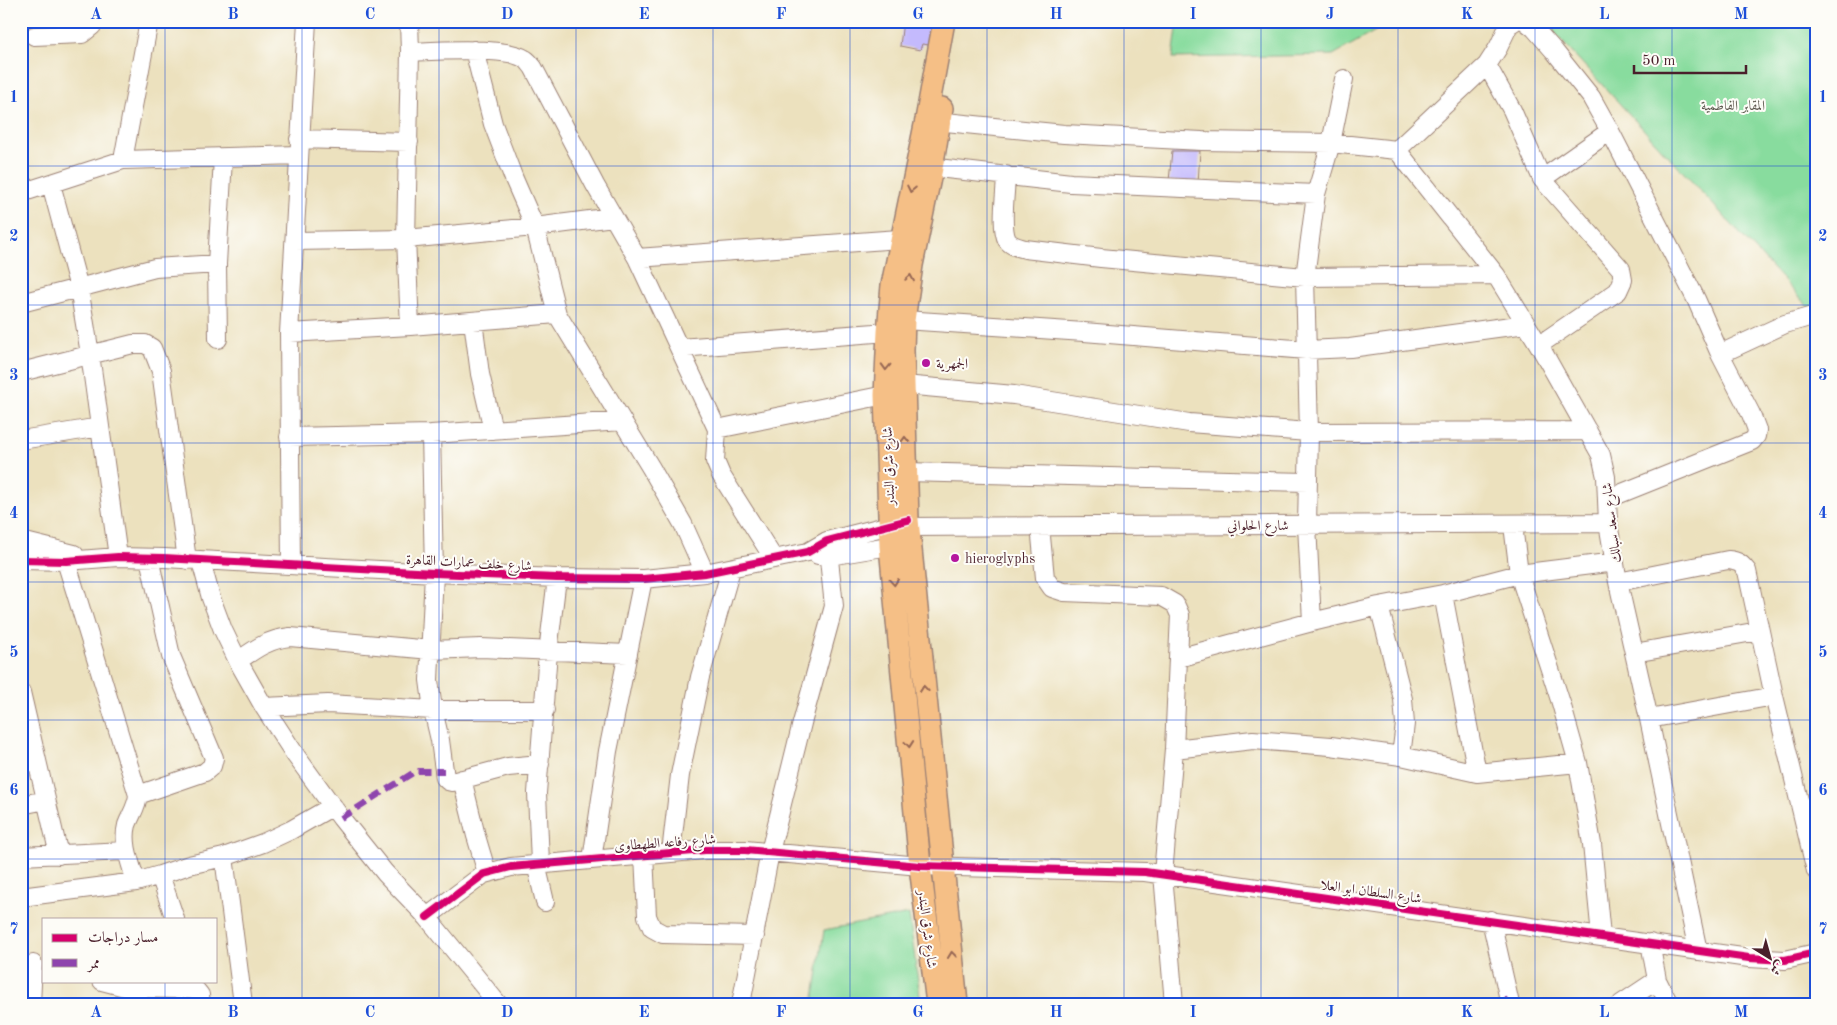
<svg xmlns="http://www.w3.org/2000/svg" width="1837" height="1025" viewBox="0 0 1837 1025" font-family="'Old Standard TT',Amiri,serif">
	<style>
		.green { fill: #88dc9e; stroke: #697e64 }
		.building { fill: #c4bafd }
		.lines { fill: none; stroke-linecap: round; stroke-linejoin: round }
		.minor-casing { stroke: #9b8074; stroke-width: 20 }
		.major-casing { stroke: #9b8074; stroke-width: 24 }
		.minor { stroke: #fff; stroke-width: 18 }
		.major { stroke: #f5bf86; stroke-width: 21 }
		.quiet { stroke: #8e44ad; stroke-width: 6; stroke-dasharray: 12 6; stroke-linecap: butt }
		.cycleway-casing { stroke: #fdfcf7; stroke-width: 11 }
		.cycleway { stroke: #d6006c; stroke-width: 8 }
		.oneway { stroke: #976754 }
		.grid { fill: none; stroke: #1d4ed8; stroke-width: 1; stroke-opacity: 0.55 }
		.poi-dot { fill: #b5179e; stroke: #fdfcf7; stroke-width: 2 }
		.labels { text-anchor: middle; stroke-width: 4; stroke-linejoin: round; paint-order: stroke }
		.park-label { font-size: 14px; fill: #5d584e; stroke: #fdfcf7 }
		.poi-label { font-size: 14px; fill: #4a1f2b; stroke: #fdfcf7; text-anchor: start }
		.street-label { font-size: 14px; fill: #4a1f2b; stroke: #fdfcf7 }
		.neatline { fill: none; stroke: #1d4ed8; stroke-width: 2 }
		.grid-label { font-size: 16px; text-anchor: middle; font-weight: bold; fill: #1d4ed8 }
	</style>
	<rect width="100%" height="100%" fill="#fdfcf7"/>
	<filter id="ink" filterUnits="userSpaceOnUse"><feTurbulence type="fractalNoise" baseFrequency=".02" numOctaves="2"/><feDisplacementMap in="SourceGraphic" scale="10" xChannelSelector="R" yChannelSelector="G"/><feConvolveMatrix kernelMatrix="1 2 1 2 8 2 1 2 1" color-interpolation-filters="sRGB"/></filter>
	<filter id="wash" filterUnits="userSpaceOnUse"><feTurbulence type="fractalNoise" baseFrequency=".0096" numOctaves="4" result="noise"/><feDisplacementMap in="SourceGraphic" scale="20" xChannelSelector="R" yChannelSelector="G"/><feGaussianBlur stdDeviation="1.12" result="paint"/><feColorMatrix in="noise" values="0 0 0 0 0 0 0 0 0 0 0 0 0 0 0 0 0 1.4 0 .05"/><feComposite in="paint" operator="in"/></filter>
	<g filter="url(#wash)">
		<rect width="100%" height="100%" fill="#ece1be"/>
		<path class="green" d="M1178 21H1393L1333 55 1173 58Z
			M1543 21H1816V308H1809Z
			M909 914 921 1004H813L824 930Z"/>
		<g id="blocks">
			<path class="building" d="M903 21H933L929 45 922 44 920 50 900 46Z
				M1172 151H1200L1198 184 1169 181Z"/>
		</g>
	</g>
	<g filter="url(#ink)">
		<use href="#blocks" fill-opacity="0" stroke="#9b8074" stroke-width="1"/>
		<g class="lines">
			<defs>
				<path id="minor" d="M409 21 410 52 406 239 410 326
					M1525 21 1534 28 1555 52 1591 97 1610 131 1696 299 1720 354 1751 414 1757 430 1756 436 1752 441 1607 499
					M34 36 82 34 92 26 93 21
					M474 50 493 124 514 179 535 227 557 314 651 468 683 524 705 573
					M410 52C434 51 507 46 525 59 528 60 531 65 533 67L595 185 637 258 717 429 885 395
					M1487 65 1512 110 1542 179 1621 269 1623 280 1618 291 1539 345
					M1344 79 1331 143 1397 150 1487 65 1498 48 1509 25 1515 21
					M926 120 1064 134 1202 141 1331 143 1316 194 1305 277 1309 432 1307 525 1312 622
					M299 139 409 142
					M1397 150 1496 275 1539 345 1601 455 1606 477 1608 523 1618 582 1649 719 1698 951
					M123 160 149 21
					M920 166 1071 183 1316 194
					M1006 175C1006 191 1000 226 1007 240 1011 246 1018 247 1025 249L1101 258 1305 277 1496 275
					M1542 179 1610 131
					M51 184 79 288 90 354 118 557
					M21 193 123 160 298 155
					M295 241 406 239 535 227 613 217
					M637 258 913 238
					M21 303 155 268 217 264
					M904 320 1084 332 1306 350 1350 348 1526 324
					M473 321 480 374 493 430
					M289 333 410 326 557 314
					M218 339 217 264 223 158
					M680 348 888 332
					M1720 354 1785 324 1816 315
					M21 372 133 344H145L152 348 161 371 187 560
					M904 385 1014 395 1189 423 1309 432 1588 431
					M717 429 715 461 721 475 774 559
					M431 434 434 573 429 680 433 710 440 740 445 778 448 781 452 782 508 767 540 764
					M289 437 431 434 622 421
					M21 440 100 427
					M906 472 1308 482
					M1513 525 1519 574 1561 703 1578 763 1592 844 1601 936
					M1040 526 1045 578 1052 588 1064 592 1161 596 1175 604 1180 615 1178 658
					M908 527 1608 523
					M21 541 74 554
					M818 555 829 556 901 544
					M21 560 66 561 118 557 164 558 434 573 557 578 643 579 705 573 808 552 827 541 902 522
					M66 561 138 795C137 807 131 814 127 825 122 844 131 864 136 882
					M201 561 211 598 223 630 238 661 264 707 296 756 341 818 385 873 427 917 498 1004
					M291 565 289 333 307 21
					M1618 582 1728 560C1738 561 1741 563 1747 571L1774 696 1816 871
					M1443 594 1477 773
					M1379 606 1403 699 1405 724 1401 756
					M1634 653 1759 631
					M238 661C255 649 269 639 290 637L431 650 481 648 628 654
					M21 692 59 855
					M264 707 328 704 433 710H545
					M1649 719 1774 696
					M1174 749 1253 740 1331 746 1401 756 1477 773 1578 763
					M462 779 476 836 487 873
					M138 795 205 772 212 766 214 758 171 656 149 558
					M21 805 46 800
					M671 853 680 775 700 677 731 569
					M644 855 647 916 652 928 663 934 755 936
					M21 856 126 851
					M592 860 608 751 643 579
					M540 863 537 793 548 652 557 578
					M536 864 545 902
					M160 875 189 865 224 857
					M21 897 136 882 160 875 175 919
					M427 917 484 874 511 867 705 850H745L920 866 1145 872 1749 958 1785 960 1816 953
					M1491 920 1510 1004
					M1650 943 1657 980 1669 1004
					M102 981 129 988 182 989
					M182 981V989L196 990 200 995 201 1004
					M31 1004 33 964
					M243 1004 224 857 263 843 291 830 333 806
					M741 1004 770 852 802 723 834 606 827 541
					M1174 1004 1163 874 1174 749 1178 658 1312 622 1379 606 1443 594 1519 574 1615 562
					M1621 1004 1657 980"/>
				<path id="major" d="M942 108 932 168 912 265 904 320 903 350 908 520 957 1004
					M937 1004 920 866 890 546 885 395 888 332 892 285 926 120 944 21"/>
			</defs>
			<use href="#minor" class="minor-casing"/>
			<use href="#major" class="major-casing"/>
			<use href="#minor" class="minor"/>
			<use href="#major" class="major"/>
			<path class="quiet" d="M341 818 416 771H444
				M1498 1004 1508 999"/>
			<defs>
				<path id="cycleway" d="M21 560 66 561 118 557 164 558 434 573 557 578 643 579 705 573 808 552 827 541 908 520
					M427 917 484 874 511 867 705 850H745L920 866 1145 872 1749 958 1785 960 1816 953"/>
			</defs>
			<use href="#cycleway" class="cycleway-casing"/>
			<use href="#cycleway" class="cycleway"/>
		</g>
		<defs><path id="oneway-chevron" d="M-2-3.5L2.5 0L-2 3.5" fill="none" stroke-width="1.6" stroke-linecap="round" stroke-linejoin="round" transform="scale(1.25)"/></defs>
		<g class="oneway">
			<use href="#oneway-chevron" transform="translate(911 189) rotate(102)"/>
			<use href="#oneway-chevron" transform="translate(910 278) rotate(-81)"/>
			<use href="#oneway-chevron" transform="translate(886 367) rotate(92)"/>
			<use href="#oneway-chevron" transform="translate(905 440) rotate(-91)"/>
			<use href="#oneway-chevron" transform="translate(894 582) rotate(85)"/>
			<use href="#oneway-chevron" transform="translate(924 689) rotate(-96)"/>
			<use href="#oneway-chevron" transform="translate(909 744) rotate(85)"/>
			<use href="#oneway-chevron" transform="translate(952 955) rotate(-96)"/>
		</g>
	</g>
	<path class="grid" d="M165 21V919M302 21V1004M439 21V1004M576 21V1004M713 21V1004M850 21V1004M987 21V1004M1124 21V1004M1261 21V1004M1398 21V1004M1535 21V1004M1672 21V1004M21 166H1816M21 305H1816M21 443H1816M21 582H1816M21 720H1816M21 859H1816M165 981V1004"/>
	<g class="poi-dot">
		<circle cx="926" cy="363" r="5"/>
		<circle cx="955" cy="558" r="5"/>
	</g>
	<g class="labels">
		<g class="park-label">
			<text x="1733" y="110">المقابر الفاطمية</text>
		</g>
		<g class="poi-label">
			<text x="936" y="368">الجمهرية</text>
			<text x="965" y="563">hieroglyphs</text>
		</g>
		<g class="street-label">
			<text transform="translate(888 466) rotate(-92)" y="5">شارع شرق البندر</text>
			<text transform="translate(1611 523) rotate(-97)" y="5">شارع سعد سبالك</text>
			<text x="1258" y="530">شارع الحلواني</text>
			<text transform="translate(469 562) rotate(3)" y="5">شارع خلف عمارات القاهرة</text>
			<text transform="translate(665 842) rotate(-4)" y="5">شارع رفاعه الطهطاوى</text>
			<text transform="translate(1371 891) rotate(8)" y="5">شارع السلطان ابو العلا</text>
			<text transform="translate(928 929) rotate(83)" y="5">شارع شرق البندر</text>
		</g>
	</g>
	<rect width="1837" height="1025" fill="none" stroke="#fdfcf7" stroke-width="55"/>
	<rect x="42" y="918" width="175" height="65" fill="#fdfcf7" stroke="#b5a4a5"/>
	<rect x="52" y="934" width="25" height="8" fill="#d6006c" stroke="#b5a4a5"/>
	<text x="88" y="942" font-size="15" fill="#4a1f2b">مسار دراجات</text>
	<rect x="52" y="959" width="25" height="8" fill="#8e44ad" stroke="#b5a4a5"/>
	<text x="88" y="968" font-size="15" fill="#4a1f2b">ممر</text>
	<g transform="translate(1770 958) rotate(143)" stroke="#fdfcf7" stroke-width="4" paint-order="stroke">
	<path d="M0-4L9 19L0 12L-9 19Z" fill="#4a1f2b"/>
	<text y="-8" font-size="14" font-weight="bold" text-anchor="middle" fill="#4a1f2b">ش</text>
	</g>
	<path d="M1634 65v8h112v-8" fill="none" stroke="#4a1f2b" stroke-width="2.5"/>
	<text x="1642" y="65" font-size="15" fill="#4a1f2b" stroke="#fdfcf7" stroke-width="4" paint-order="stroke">50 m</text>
	<rect x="28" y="28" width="1782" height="970" class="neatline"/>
	<g class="grid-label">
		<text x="96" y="19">A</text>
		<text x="233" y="19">B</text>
		<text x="370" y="19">C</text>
		<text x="507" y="19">D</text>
		<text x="644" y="19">E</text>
		<text x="781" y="19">F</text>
		<text x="918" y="19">G</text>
		<text x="1056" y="19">H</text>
		<text x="1193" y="19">I</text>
		<text x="1330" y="19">J</text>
		<text x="1467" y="19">K</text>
		<text x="1604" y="19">L</text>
		<text x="1741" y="19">M</text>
		<text x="14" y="102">1</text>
		<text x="1823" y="102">1</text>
		<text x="14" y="241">2</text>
		<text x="1823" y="241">2</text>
		<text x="14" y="380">3</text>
		<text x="1823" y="380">3</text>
		<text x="14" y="518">4</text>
		<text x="1823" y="518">4</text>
		<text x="14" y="657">5</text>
		<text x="1823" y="657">5</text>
		<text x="14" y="795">6</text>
		<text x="1823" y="795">6</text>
		<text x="14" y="934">7</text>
		<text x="1823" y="934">7</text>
		<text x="96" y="1017">A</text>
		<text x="233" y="1017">B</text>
		<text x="370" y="1017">C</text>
		<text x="507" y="1017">D</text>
		<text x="644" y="1017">E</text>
		<text x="781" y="1017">F</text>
		<text x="918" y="1017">G</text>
		<text x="1056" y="1017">H</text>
		<text x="1193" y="1017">I</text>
		<text x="1330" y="1017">J</text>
		<text x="1467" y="1017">K</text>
		<text x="1604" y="1017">L</text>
		<text x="1741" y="1017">M</text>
	</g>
</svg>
